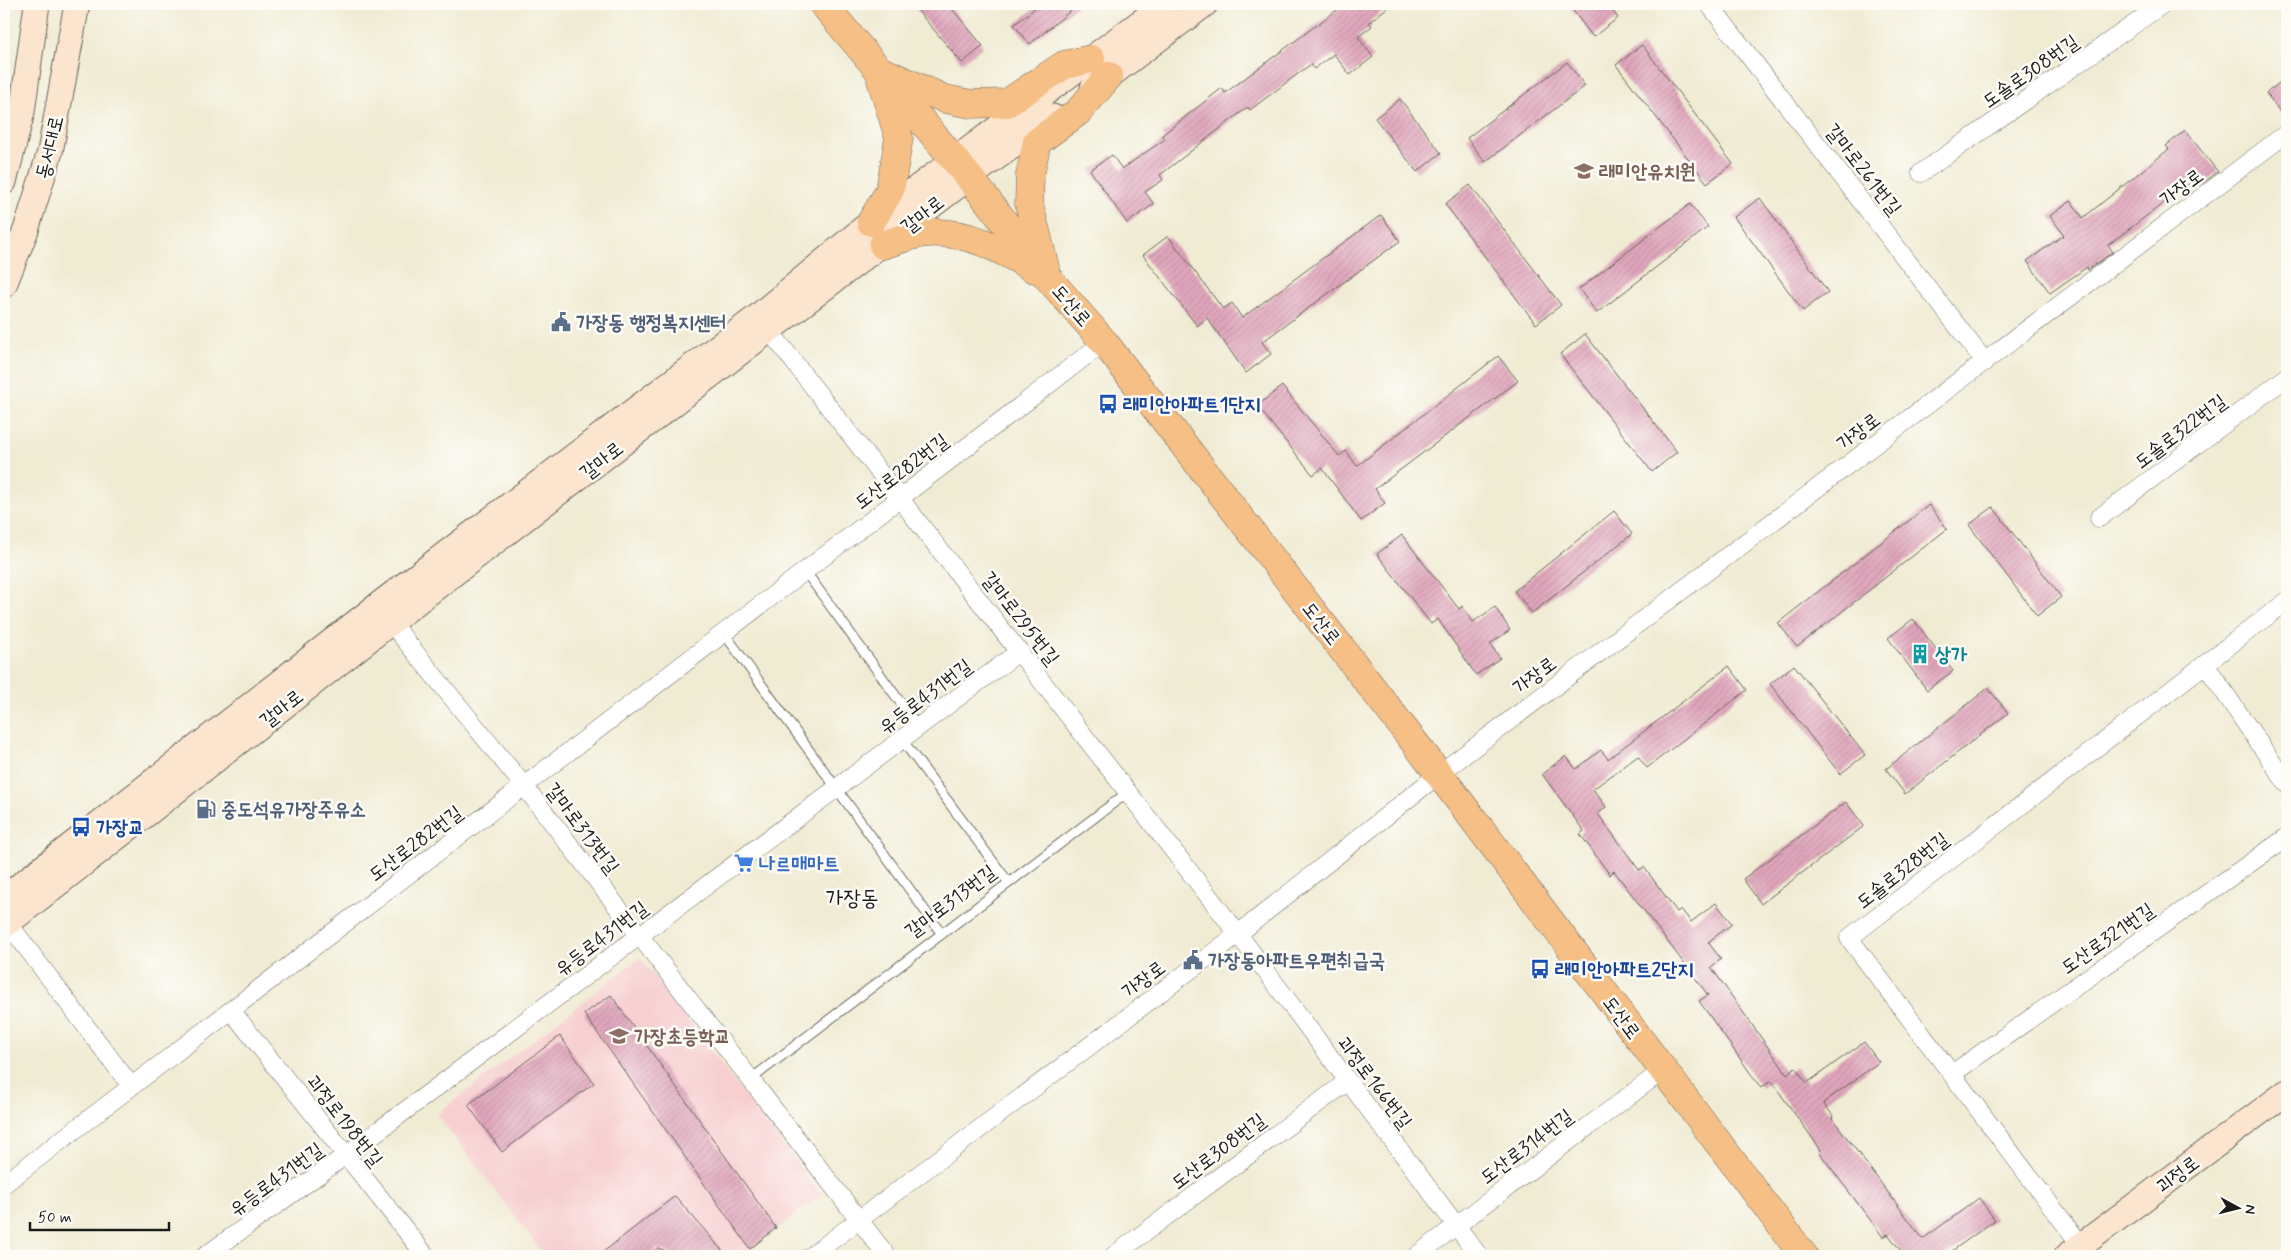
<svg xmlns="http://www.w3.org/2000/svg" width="2291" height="1260" viewBox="0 0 2291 1260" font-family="Mynerve,'Poor Story',sans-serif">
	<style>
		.built { fill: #f7cfd0 }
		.building { fill: url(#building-hatch) }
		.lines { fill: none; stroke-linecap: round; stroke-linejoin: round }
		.lane-casing { stroke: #66645c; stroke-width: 11 }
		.street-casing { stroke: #66645c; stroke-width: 19 }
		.secondary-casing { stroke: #66645c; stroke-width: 27 }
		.primary-casing { stroke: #66645c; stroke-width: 29 }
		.lane { stroke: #fff; stroke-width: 9 }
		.street { stroke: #fff; stroke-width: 18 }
		.secondary { stroke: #fbe5cf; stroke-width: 25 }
		.primary { stroke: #f5bf86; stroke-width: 28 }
		.labels { text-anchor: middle; stroke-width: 5; stroke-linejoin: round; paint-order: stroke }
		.street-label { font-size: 20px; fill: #1c1c1c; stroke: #fdfcf7 }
		.education-label { font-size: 20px; font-weight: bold; fill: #785e54; stroke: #fdfcf7; text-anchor: start }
		.service-label { font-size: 20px; font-weight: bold; fill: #4e5e75; stroke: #fdfcf7; text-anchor: start }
		.transit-label { font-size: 20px; font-weight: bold; fill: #164399; stroke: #fdfcf7; text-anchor: start }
		.culture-label { font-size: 20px; font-weight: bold; fill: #0d838f; stroke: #fdfcf7; text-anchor: start }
		.shop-label { font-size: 20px; font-weight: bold; fill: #366cbe; stroke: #fdfcf7; text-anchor: start }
		.quarter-label { font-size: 22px; fill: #1c1c1c; stroke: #fdfcf7 }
	</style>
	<defs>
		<pattern id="building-hatch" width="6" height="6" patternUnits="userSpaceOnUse" patternTransform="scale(1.25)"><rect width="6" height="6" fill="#e0a6bc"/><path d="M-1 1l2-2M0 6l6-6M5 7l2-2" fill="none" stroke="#c08ea1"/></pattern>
	</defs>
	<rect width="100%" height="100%" fill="#fdfcf7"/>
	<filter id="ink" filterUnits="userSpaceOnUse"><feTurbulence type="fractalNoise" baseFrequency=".02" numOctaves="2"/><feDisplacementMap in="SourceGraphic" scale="10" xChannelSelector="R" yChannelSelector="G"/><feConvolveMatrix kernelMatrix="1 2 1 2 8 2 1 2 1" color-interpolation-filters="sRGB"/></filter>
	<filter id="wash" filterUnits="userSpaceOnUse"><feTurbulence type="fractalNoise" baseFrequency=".0096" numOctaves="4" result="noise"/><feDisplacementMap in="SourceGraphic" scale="20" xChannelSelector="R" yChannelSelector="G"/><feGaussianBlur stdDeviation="1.12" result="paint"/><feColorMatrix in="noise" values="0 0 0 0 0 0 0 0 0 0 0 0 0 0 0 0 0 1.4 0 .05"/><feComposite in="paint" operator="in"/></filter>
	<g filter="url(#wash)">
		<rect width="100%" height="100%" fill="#f0ebd3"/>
		<path class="built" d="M640 958 821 1195 742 1256H545L437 1114Z"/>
		<g id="blocks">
			<path class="building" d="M912 4H948L983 46 962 63Z
				M1040 4H1079L1030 44 1014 25Z
				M1345 4H1392L1369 22 1372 26 1358 37 1373 57 1350 75 1334 54 1314 69 1311 64 1250 110 1248 107 1160 175 1163 180 1145 192 1154 204 1127 223 1090 170 1112 155 1122 169 1165 139 1162 135 1222 88 1225 93Z
				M1568 4H1607L1618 18 1593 37Z
				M1642 45 1733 164 1707 183 1616 65Z
				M1567 62 1585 86 1485 162 1467 138Z
				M2287 77V121L2266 93Z
				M1400 99 1441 153 1417 172 1375 118Z
				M2185 130 2218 172 2199 186 2194 180 2108 245 2113 252 2088 270 2087 267 2050 293 2027 261 2064 235 2050 216 2071 201 2083 218 2169 149 2166 146Z
				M1470 185 1561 305 1536 324 1445 204Z
				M1760 198 1828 292 1803 311 1734 217Z
				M1690 204 1708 227 1597 313 1579 289Z
				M1381 215 1400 241 1262 342 1271 354 1246 373 1207 318 1197 326 1143 255 1168 236 1223 309 1232 303 1242 318Z
				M1585 334 1677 452 1652 472 1560 354Z
				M1498 356 1518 381 1375 489 1385 503 1361 521 1322 468 1313 475 1257 406 1282 386 1339 456 1346 451 1357 466Z
				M1929 505 1947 529 1797 647 1778 623Z
				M1993 507 2061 597 2037 616 1969 525Z
				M1614 511 1632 534 1532 613 1514 591Z
				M1402 535 1459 609 1462 606 1473 622 1495 607 1510 630 1490 644 1500 658 1476 675 1438 619 1431 624 1377 554Z
				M1913 619 1953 671 1927 690 1888 638Z
				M1794 665 1865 755 1840 774 1770 684Z
				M1729 666 1747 690 1647 768 1638 756 1593 789 1606 807 1598 814 1639 870 1644 867 1677 912 1681 909 1691 922 1716 903 1732 924 1708 942 1721 959 1711 967 1787 1074 1795 1067 1807 1083 1864 1042 1879 1062 1823 1103 1834 1117 1832 1118 1923 1239 1979 1198 1995 1220 1945 1256H1905L1888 1234 1883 1237 1819 1152 1821 1150 1771 1081 1761 1088 1699 1001 1708 995 1614 871 1610 875 1580 834 1584 831 1542 774 1566 756 1576 769 1601 750 1608 759Z
				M1988 688 2008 713 1905 794 1886 769Z
				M1846 802 1864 826 1761 904 1743 879Z
				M611 995 776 1228 750 1249 584 1014Z
				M560 1036 594 1083 502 1152 468 1105Z
				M675 1196 727 1256H680L658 1248 647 1256H598Z"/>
		</g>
	</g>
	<g filter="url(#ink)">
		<use href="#blocks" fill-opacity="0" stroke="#66645c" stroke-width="1"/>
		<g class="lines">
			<defs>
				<path id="lane" d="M805 571 919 728
					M724 633 942 934
					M902 740 1009 883
					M750 1080 1128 792"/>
				<path id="street" d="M1709 4 1985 362
					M4 108 22 112
					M1921 173 2163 4
					M769 330 1238 934 1479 1256
					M2099 518 2287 377
					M383 613 524 786 887 1256
					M2205 664 2287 784
					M8 923 131 1086
					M231 1010 426 1256
					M1952 1074 2287 837
					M4 1184 1104 342
					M205 1256 346 1155 1020 651
					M811 1256 1238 934 1439 774 2287 133
					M1113 1256 1348 1081
					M1416 1256 1662 1071
					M2089 1256 1849 938 2287 601"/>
				<path id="secondary" d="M1093 88 1205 4
					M4 182 22 112 37 4
					M4 285 26 230 50 152 77 4
					M4 898 377 606 757 317 871 222 1165 4
					M4 926 391 622 769 330 969 177 1053 117
					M2067 1256 2287 1092"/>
				<path id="primary" d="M823 4 969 177 1048 278 1104 342 1439 774 1804 1256
					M884 72 945 99 971 104 1007 103 1064 65 1091 59
					M871 222 890 190 899 138 881 80
					M883 245C897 241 914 233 929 233 968 231 1001 249 1034 269
					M1045 267 1029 204 1030 175 1037 142 1078 112 1109 76"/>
			</defs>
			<use href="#lane" class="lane-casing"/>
			<use href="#street" class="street-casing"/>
			<use href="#secondary" class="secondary-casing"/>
			<use href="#primary" class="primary-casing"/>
			<use href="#lane" class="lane"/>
			<use href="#street" class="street"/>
			<use href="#secondary" class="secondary"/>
			<use href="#primary" class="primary"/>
		</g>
	</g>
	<defs>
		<symbol id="school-bare" viewBox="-9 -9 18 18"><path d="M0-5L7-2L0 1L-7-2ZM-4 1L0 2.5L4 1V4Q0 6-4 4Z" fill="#8d6e63" stroke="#fdfcf7" stroke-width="2.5" paint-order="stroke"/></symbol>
		<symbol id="civic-bare" viewBox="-9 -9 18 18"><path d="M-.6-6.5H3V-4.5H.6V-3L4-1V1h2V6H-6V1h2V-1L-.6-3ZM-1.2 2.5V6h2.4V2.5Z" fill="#5c6f8a" stroke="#fdfcf7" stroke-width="2.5" paint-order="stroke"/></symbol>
		<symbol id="bus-bare" viewBox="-9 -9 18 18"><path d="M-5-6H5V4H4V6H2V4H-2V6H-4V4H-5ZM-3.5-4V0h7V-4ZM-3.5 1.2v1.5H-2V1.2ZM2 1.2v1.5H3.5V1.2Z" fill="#1a4fb4" stroke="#fdfcf7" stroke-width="2.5" paint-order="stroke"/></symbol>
		<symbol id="building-bare" viewBox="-9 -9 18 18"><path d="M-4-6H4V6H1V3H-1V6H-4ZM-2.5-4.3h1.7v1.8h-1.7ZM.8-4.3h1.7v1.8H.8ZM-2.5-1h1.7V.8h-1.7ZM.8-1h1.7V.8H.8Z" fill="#0f9aa8" stroke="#fdfcf7" stroke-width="2.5" paint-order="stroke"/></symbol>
		<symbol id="fuel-bare" viewBox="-9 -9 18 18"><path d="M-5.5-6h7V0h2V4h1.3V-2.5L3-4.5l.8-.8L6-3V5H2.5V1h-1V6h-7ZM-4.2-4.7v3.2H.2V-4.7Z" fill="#5c6f8a" stroke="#fdfcf7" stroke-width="2.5" paint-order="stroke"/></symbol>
		<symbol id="supermarket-bare" viewBox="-9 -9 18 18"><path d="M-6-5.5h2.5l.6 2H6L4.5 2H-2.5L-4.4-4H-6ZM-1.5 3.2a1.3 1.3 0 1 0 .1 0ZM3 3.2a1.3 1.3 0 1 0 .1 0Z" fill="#3f7fe0" stroke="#fdfcf7" stroke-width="2.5" paint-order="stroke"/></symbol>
	</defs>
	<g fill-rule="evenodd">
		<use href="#school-bare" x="1570" y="157" width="28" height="28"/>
		<use href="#civic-bare" x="547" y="308" width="28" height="28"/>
		<use href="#bus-bare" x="1094" y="390" width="28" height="28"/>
		<use href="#building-bare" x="1906" y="640" width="28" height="28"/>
		<use href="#fuel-bare" x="192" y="795" width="28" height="28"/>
		<use href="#bus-bare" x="67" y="813" width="28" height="28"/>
		<use href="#supermarket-bare" x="730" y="849" width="28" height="28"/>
		<use href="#civic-bare" x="1179" y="946" width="28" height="28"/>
		<use href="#bus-bare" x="1526" y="955" width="28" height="28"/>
		<use href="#school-bare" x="605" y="1022" width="28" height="28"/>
	</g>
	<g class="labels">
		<g class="street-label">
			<text transform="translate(2030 71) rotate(-35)" y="7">도솔로308번길</text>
			<text transform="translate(49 147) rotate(-77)" y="7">동서대로</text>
			<text transform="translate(1864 169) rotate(52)" y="7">갈마로261번길</text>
			<text transform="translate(2181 187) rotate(-37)" y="7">가장로</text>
			<text transform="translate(922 214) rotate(-38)" y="7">갈마로</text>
			<text transform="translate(1072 305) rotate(49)" y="7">도산로</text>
			<text transform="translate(1858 431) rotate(-37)" y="7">가장로</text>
			<text transform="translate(2180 431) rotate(-37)" y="7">도솔로322번길</text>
			<text transform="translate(601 460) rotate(-38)" y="7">갈마로</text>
			<text transform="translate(901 471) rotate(-37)" y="7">도산로282번길</text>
			<text transform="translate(1021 618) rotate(52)" y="7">갈마로295번길</text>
			<text transform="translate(1322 623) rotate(52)" y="7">도산로</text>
			<text transform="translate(1534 675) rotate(-37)" y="7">가장로</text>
			<text transform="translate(925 696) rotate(-37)" y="7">유등로431번길</text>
			<text transform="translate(281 708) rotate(-38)" y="7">갈마로</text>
			<text transform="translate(583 828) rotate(53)" y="7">갈마로313번길</text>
			<text transform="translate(415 843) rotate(-37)" y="7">도산로282번길</text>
			<text transform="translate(1902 870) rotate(-38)" y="7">도솔로328번길</text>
			<text transform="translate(950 901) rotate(-37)" y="7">갈마로313번길</text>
			<text transform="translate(601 938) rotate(-37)" y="7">유등로431번길</text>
			<text transform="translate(2107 938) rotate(-35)" y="7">도산로321번길</text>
			<text transform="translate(1143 979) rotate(-37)" y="7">가장로</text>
			<text transform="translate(1622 1017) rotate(53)" y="7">도산로</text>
			<text transform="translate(1375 1082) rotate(53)" y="7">괴정로166번길</text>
			<text transform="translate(345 1120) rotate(52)" y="7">괴정로198번길</text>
			<text transform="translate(1526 1146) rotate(-37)" y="7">도산로314번길</text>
			<text transform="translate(1218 1151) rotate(-37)" y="7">도산로308번길</text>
			<text transform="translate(2177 1174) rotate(-37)" y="7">괴정로</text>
			<text transform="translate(276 1179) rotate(-36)" y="7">유등로431번길</text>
		</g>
		<g class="education-label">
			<text x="1599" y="178">래미안유치원</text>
			<text x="634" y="1043">가장초등학교</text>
		</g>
		<g class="service-label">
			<text x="576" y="329">가장동 행정복지센터</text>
			<text x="221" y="816">중도석유가장주유소</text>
			<text x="1208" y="967">가장동아파트우편취급국</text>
		</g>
		<g class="transit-label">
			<text x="1123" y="411">래미안아파트1단지</text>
			<text x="96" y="834">가장교</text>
			<text x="1555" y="976">래미안아파트2단지</text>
		</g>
		<g class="culture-label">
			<text x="1935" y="661">상가</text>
		</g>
		<g class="shop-label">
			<text x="759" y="870">나르매마트</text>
		</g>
		<g class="quarter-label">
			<text x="852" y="905">가장동</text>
		</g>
	</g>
	<rect width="2291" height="1260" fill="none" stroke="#fdfcf7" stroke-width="20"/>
	<g transform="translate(2238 1208) rotate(97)" stroke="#fdfcf7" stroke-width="4" paint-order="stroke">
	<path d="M0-4L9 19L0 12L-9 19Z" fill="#1c1c1c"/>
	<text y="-8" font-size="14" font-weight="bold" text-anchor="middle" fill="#1c1c1c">N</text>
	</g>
	<path d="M30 1222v8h139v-8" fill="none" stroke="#1c1c1c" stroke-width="2.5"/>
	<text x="38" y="1222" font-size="15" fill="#1c1c1c" stroke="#fdfcf7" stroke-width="4" paint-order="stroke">50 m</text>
</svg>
